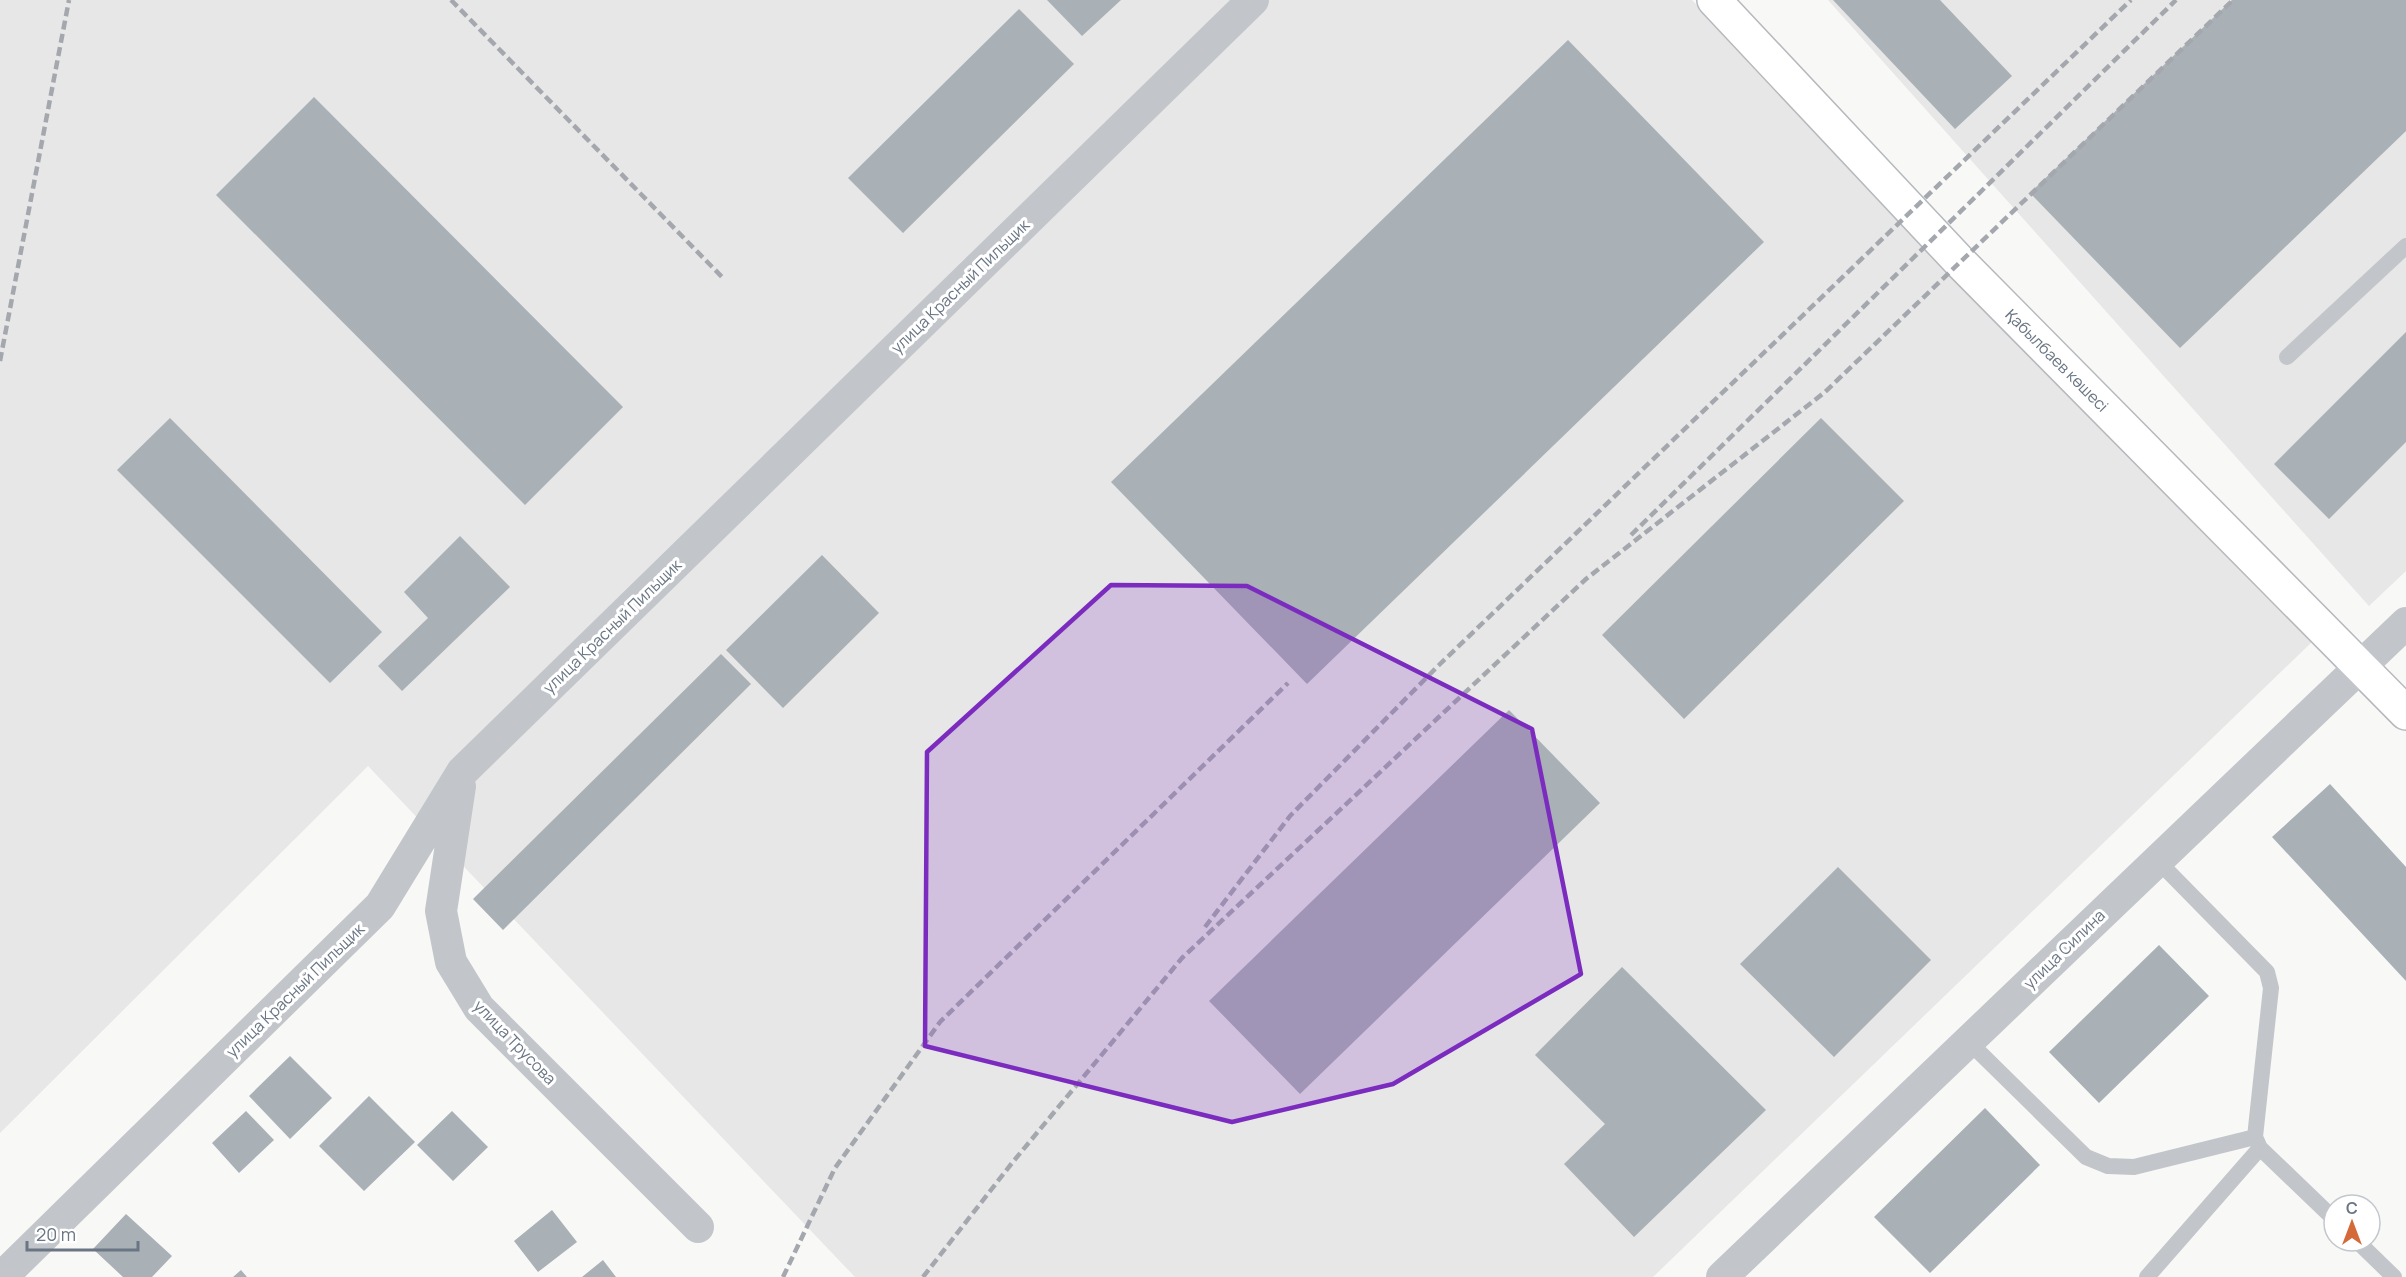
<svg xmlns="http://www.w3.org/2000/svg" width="2406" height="1277" viewBox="0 0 2406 1277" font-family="Manrope,sans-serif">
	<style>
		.built { fill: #e6e7e6 }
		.building { fill: #a9b0b6 }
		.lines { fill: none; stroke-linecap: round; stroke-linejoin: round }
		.secondary-casing { stroke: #b5b9bd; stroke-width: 36 }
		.lane { stroke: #c2c5c9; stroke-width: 16 }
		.street { stroke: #c2c5c9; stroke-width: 32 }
		.secondary { stroke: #fff; stroke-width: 33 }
		.rail { stroke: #a4a8ae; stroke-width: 4.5; stroke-dasharray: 9 4.5; stroke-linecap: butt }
		.marked { fill: #7b2cbf; fill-opacity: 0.2; stroke: #7b2cbf; stroke-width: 4.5; stroke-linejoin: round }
		.labels { text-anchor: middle; stroke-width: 6; stroke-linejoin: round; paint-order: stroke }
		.street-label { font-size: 16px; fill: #6a7684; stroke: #fff }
	</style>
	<rect width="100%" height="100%" fill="#f8f8f6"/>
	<path class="built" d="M0 0H1692L2313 641 1653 1277H855L368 766 0 1133Z
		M1828 0H2406V571L2369 606Z"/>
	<path class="building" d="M1047 0H1121L1082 36Z
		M1833 0H1940L2012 76 1955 129Z
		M2232 0H2406V131L2180 348 2030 193Z
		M1019 9 1074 64 903 233 848 178Z
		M1568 40 1764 242 1307 684 1111 482Z
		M314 97 623 407 525 505 216 195Z
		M2406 332V442L2329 519 2274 464Z
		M170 418 382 632 330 683 117 470Z
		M1821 418 1904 501 1684 719 1602 635Z
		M460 536 510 587 402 691 378 666 428 618 404 592Z
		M822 555 879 613 783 708 726 650Z
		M721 654 751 684 503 930 473 899Z
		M1509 710 1600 803 1300 1094 1209 1001Z
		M2330 784 2406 867V981L2272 837Z
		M1838 867 1931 960 1834 1057 1740 964Z
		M2159 945 2209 996 2099 1103 2049 1052Z
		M1622 967 1766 1110 1634 1237 1564 1164 1605 1124 1535 1055Z
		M290 1056 332 1098 290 1139 249 1096Z
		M369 1096 415 1142 364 1191 319 1146Z
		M1985 1108 2040 1165 1930 1273 1874 1217Z
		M246 1111 274 1140 239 1173 212 1143Z
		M452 1111 488 1147 453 1181 417 1145Z
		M552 1210 577 1242 538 1272 514 1241Z
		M126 1214 172 1256 152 1277H123L93 1249Z
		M603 1260 616 1277H582Z
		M241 1270 247 1277H233Z"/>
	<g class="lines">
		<defs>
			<path id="secondary" d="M1714 0 1961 263 2406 713"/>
		</defs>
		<use href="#secondary" class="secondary-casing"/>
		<path class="lane" d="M2287 357 2406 246
			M2157 860 2267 972 2271 988 2255 1137 2260 1148 2334 1219
			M1968 1041 2086 1157 2108 1166 2134 1167 2255 1137
			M2357 1241 2394 1277
			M2147 1277 2260 1148"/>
		<path class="street" d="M460 786 441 911 451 962 479 1008 698 1227
			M2 1277 380 906 462 772 1253 0
			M1722 1277 2406 623"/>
		<use href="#secondary" class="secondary"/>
		<path class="rail" d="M451 0 723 278
			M0 361 69 0
			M1631 535 2176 0
			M1205 927 1290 816 1439 665 2131 0
			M783 1277 835 1168 940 1022 1288 683
			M923 1277 1012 1163 1182 958 1586 579 1825 392 2233 0"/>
	</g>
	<path class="marked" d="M1111 585 1247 586 1532 729 1581 974 1393 1084 1232 1122 925 1046 927 752Z"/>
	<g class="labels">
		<g class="street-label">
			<text transform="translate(960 286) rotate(-44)" y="6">улица Красный Пильщик</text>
			<text transform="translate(2057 360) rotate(45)" y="6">Қабылбаев көшесі</text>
			<text transform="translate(612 626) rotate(-44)" y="6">улица Красный Пильщик</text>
			<text transform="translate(2064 949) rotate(-44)" y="6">улица Силина</text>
			<text transform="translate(295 990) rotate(-44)" y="6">улица Красный Пильщик</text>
			<text transform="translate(515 1042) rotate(46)" y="6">улица Трусова</text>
		</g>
	</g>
	<g transform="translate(2352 1223)"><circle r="28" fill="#ffffff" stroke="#c3c8ce" stroke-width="1.5"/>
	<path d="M0-4.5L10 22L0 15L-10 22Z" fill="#d46a39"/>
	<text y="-9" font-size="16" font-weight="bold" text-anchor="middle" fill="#6a7684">С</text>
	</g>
	<path d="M27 1241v9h111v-9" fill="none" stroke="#6a7684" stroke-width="3"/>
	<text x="36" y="1241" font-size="18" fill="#6a7684" stroke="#ffffff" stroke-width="4.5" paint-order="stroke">20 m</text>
</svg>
